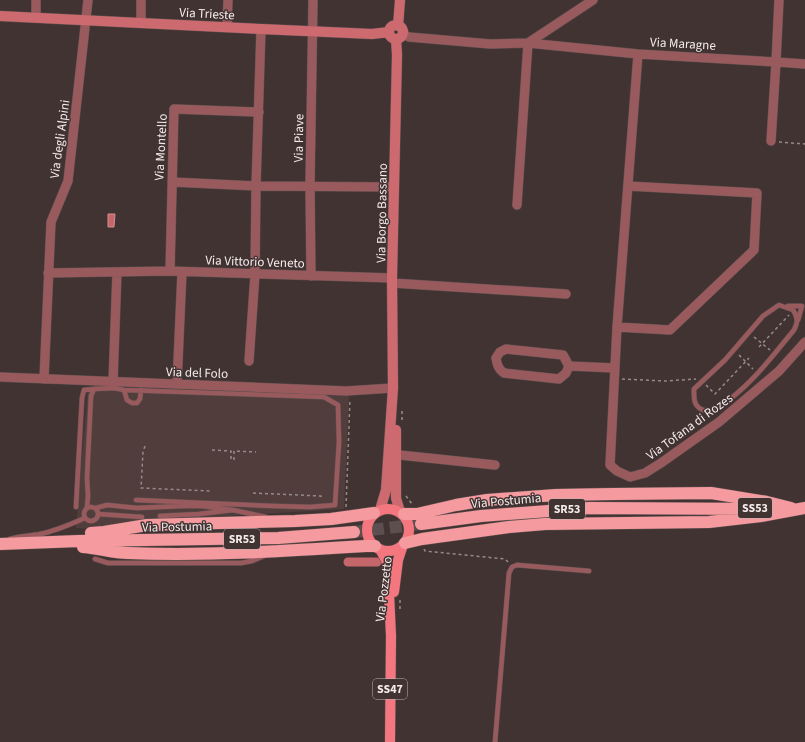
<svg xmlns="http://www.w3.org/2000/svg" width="805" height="742" viewBox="0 0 805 742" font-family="'Source Sans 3',sans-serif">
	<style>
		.built { fill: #523d3d }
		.water { fill: #c5666b; stroke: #d38e91 }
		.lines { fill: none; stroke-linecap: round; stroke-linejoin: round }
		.canal { stroke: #c5666b; stroke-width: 9 }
		.highway-tunnel { stroke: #5d4f4f; stroke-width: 12; stroke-dasharray: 12 6; stroke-linecap: butt }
		.lane-casing { stroke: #5f5050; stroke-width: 5.5 }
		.street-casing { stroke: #5f5050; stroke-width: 10 }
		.secondary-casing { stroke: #5f5050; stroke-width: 11 }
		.primary-casing { stroke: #5f5050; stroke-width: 11 }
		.highway-casing { stroke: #5f5050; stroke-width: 13 }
		.path { stroke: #978a8a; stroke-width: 1.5; stroke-dasharray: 3 3; stroke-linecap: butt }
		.lane { stroke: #985a5c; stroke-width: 4.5 }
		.street { stroke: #985a5c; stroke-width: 9 }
		.secondary { stroke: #cc6a70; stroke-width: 10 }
		.primary { stroke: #f4767f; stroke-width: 10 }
		.highway { stroke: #f59a9e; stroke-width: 12 }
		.labels { text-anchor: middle; stroke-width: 3; stroke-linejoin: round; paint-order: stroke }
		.shield { fill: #423333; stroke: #bfb4b4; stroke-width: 1 }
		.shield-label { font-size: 12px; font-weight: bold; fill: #f5ebeb }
		.street-label { font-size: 13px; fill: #f5ebeb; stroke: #423333 }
	</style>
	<rect width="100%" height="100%" fill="#423333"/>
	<path class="built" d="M88 387 349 396 344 509 143 521 98 529 76 528Z"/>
	<path class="water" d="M108 214H115L114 227H108Z"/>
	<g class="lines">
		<path class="canal" d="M348 562H377"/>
		<path class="highway-tunnel" d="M354 532 421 524"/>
		<defs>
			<path id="lane" d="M779 305 793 310C798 318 798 322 794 330 774 354 755 380 730 399 725 403 720 408 715 410 711 412 707 411 703 410 693 406 694 398 694 389L725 360 763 316Z
				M788 306H802L798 320
				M124 390 127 400 132 403H137L140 399 141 390
				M84 514a7 7 0 1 1 14 0a7 7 0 1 1-14 0Z
				M76 507 82 398 84 390 94 389
				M87 507 88 496 87 478 91 396 94 389 114 388 124 390 324 397 338 405 339 442 335 505 310 507 274 506 136 500
				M96 508 107 505 137 508 183 506H202L233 510
				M98 514 142 517
				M160 516 199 514 233 510 266 517
				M10 539C20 536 30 536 40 534 56 531 71 524 85 518
				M95 559 108 563H241L252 561 264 556
				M495 742 509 573 512 567 517 565 589 571"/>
			<path id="street" d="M36 18V0
				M141 23V0
				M227 27 228 0
				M402 34 409 37 490 44 528 43 593 0
				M638 54 617 327 610 465 617 471 630 477 645 473 661 463 719 422 779 371 805 342
				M771 141 776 62 805 64
				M172 182 256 186 394 187
				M517 205 528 43 638 54 776 62 779 0
				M170 271 174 109 259 112
				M48 273 170 271 392 278
				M311 276 310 185 313 0
				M392 283 566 294
				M617 327 670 330 754 250 757 193 628 186
				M506 349 563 355 569 366 566 373 559 379 504 373C498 369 497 364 496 358L500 352Z
				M249 361 255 274 256 186 261 29
				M569 366 615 368
				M0 377 346 391 393 388
				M44 379 51 222 68 181 88 0
				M113 382 117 272
				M177 384 182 272
				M390 454 495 465"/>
			<path id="secondary" d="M0 16 261 29 372 34 389 32
				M389 32a7 7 0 1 1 14 0a7 7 0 1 1-14 0Z
				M398 26 400 0
				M396 430V498L400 512
				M380 510 386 490 393 388 392 278 397 55 396 39"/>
			<path id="primary" d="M367 530a21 21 0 1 1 42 0a21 21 0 1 1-42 0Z
				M380 549 386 560 388 572 391 636 390 742
				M394 592 398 560 403 545"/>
			<path id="highway" d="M404 514H417L456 505 487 500 556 495 613 494 711 493 767 502 791 508
				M421 524 481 516 589 508 768 509
				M91 533 104 532 147 525 295 521 331 519 374 513
				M405 543 422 539 509 527 545 524 709 522 761 516 805 508
				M0 544 79 541 278 538 354 532
				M83 547C98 548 113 553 128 553 208 556 287 551 366 546H375"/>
		</defs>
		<use href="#lane" class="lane-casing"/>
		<use href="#street" class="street-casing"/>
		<use href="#secondary" class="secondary-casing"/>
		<use href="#primary" class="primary-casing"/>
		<use href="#highway" class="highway-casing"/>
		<path class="path" d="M779 142 805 144
			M754 337 770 350
			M759 347 789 315
			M739 355 753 369
			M622 379 665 381 696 379
			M706 385 715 394 749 358
			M402 411V423
			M145 446 143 452 141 488 211 491
			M212 450 231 451V460
			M234 460V451L256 452
			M253 493 321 496V499
			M406 496 412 504
			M346 507 350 399
			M424 549 425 551 505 559 508 562
			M400 609V599"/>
		<use href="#lane" class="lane"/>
		<use href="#street" class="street"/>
		<use href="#secondary" class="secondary"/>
		<use href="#primary" class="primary"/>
		<use href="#highway" class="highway"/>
	</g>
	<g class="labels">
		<g class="shield">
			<rect x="738" y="498" width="34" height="20" rx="3"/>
			<rect x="549" y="499" width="36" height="20" rx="3"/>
			<rect x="224" y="529" width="36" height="20" rx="3"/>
			<rect x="373" y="679" width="34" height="20" rx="3"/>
		</g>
		<g class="shield-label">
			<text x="755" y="512">SS53</text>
			<text x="567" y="513">SR53</text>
			<text x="242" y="543">SR53</text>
			<text x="390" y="693">SS47</text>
		</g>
		<g class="street-label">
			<text transform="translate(207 13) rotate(3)" y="5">Via Trieste</text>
			<text transform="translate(683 43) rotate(3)" y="5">Via Maragne</text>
			<text transform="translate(298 138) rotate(-89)" y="5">Via Piave</text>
			<text transform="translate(59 139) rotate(-82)" y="5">Via degli Alpini</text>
			<text transform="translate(160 147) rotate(-87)" y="5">Via Montello</text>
			<text transform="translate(381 213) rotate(-89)" y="5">Via Borgo Bassano</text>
			<text transform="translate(255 261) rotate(2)" y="5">Via Vittorio Veneto</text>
			<text transform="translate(197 372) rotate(2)" y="5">Via del Folo</text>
			<text transform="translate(689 426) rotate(-36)" y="5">Via Tofana di Rozes</text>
			<text transform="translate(506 500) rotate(-5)" y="5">Via Postumia</text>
			<text transform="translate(177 526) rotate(-1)" y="5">Via Postumia</text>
			<text transform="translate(383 589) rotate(-83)" y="5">Via Pozzetto</text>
		</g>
	</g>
</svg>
